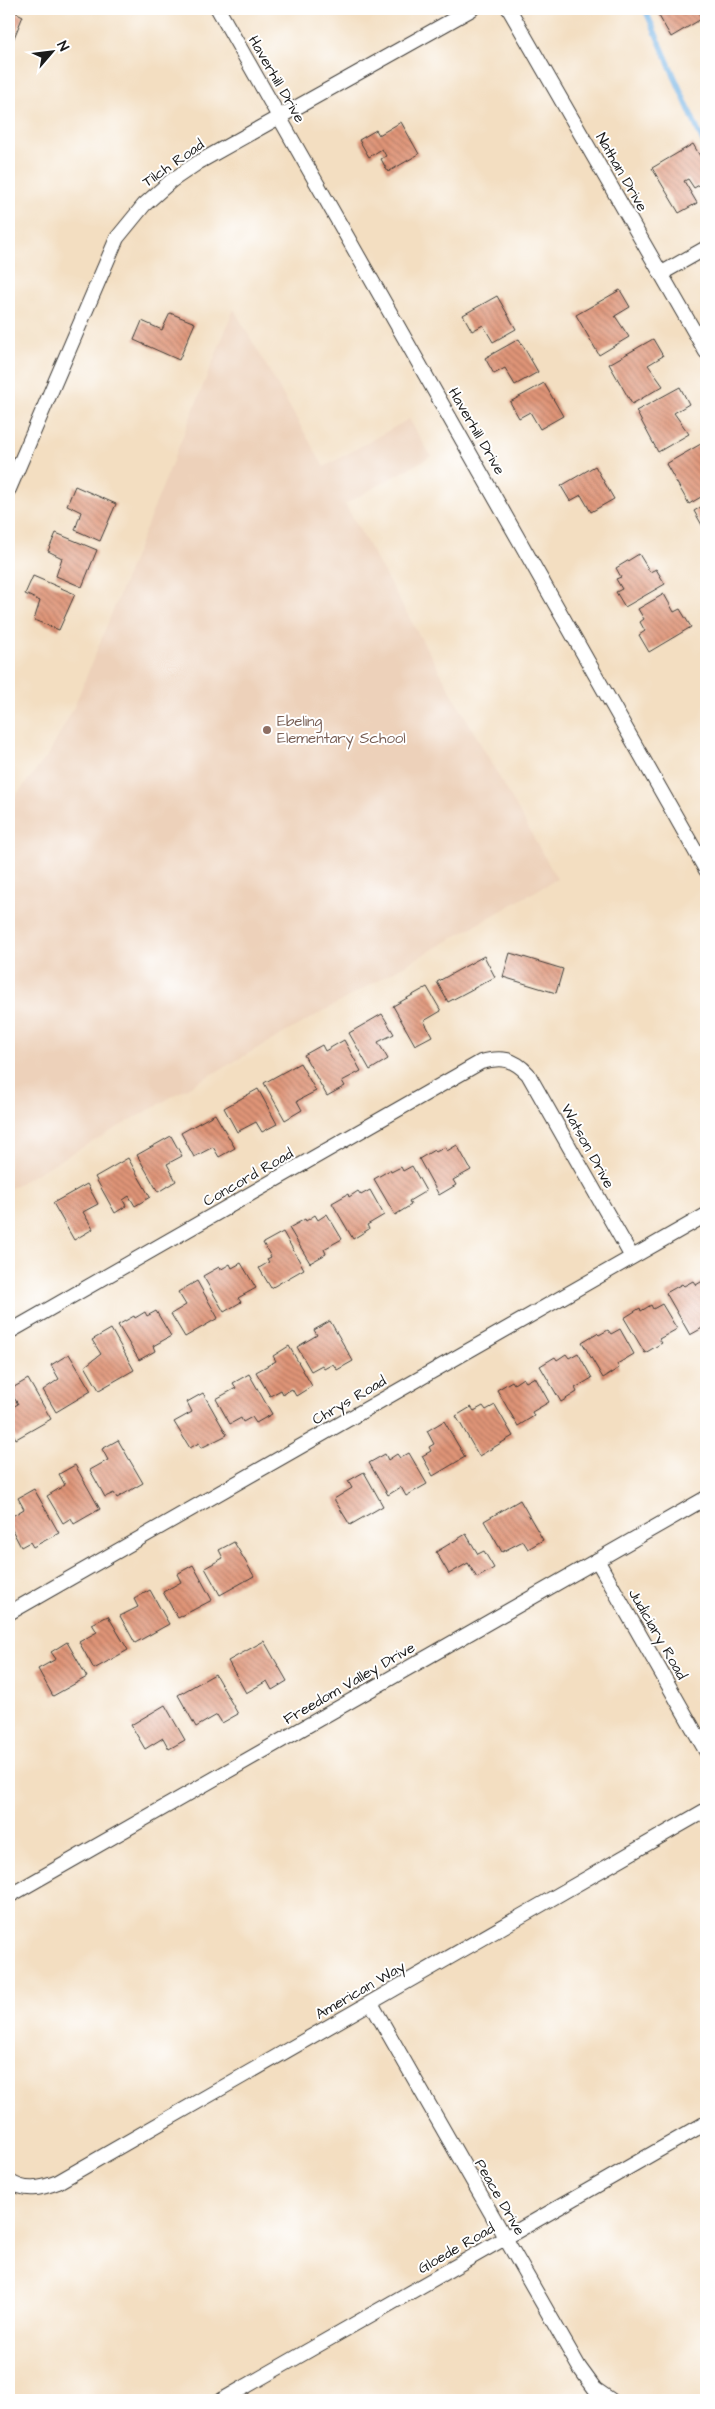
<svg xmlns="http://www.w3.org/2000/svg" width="715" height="2409" viewBox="0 0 715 2409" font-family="'Architects Daughter',sans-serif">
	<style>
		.built { fill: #edd1ba }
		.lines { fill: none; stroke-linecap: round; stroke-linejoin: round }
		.stream { stroke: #70b0e3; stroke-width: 5.5 }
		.building { fill: url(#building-back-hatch) }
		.minor-casing { stroke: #3c3935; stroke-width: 16 }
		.minor { stroke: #fff; stroke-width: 14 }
		.education-dot { fill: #8d6e63; stroke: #fff; stroke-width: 2 }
		.labels { text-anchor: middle; stroke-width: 4; stroke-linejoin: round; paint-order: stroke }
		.street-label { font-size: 15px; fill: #1c1c1c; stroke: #fff }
		.education-label { font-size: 15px; fill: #785e54; stroke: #fff; text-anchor: start }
	</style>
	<defs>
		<pattern id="building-back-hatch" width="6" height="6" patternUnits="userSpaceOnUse" patternTransform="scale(1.25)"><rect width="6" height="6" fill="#df9477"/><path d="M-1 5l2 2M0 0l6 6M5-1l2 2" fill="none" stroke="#b47861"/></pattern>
	</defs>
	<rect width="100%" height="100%" fill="#fff"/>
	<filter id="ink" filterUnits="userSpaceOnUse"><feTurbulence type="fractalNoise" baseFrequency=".02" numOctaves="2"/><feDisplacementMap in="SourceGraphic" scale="10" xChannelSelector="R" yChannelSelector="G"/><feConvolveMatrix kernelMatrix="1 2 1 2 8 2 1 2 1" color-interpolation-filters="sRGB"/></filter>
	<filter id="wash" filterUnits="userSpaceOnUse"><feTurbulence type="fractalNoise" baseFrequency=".0096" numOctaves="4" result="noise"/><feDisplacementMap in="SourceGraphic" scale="20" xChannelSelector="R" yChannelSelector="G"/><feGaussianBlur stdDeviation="1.12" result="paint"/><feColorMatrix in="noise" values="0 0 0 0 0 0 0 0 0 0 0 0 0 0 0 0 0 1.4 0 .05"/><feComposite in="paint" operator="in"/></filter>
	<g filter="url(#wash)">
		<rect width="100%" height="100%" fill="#f3dec1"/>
		<path class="built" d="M234 309 324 467 409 419 431 456 345 504 557 879 9 1189V804L49 754 74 707Z"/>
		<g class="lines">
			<path class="stream" d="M645 9 706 149"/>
		</g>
		<g id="blocks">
			<path class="building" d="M9 9 23 16 9 50Z
				M655 9H697L703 18 671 37Z
				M401 122 419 154 388 172 381 159 386 156 382 149 369 157 359 140 376 130 379 135Z
				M693 144 706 166V181L694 188 688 179 684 181 697 203 679 213 652 168Z
				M620 290 630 307 615 316 629 337 599 355 576 315Z
				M497 296 516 329 493 342 483 325 472 331 463 315Z
				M170 313 195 323 179 360 134 340 142 321 162 330Z
				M519 339 538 372 515 385 505 368 494 374 485 358Z
				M653 339 663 356 648 365 663 386 632 404 609 364Z
				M544 383 563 416 540 429 530 412 519 418 510 402Z
				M680 387 689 404 674 413 689 434 658 452 636 411Z
				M706 441V494L689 504 666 464Z
				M595 466 614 499 591 512 581 495 570 501 561 486Z
				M75 486 116 504 100 541 75 530 81 512 67 505Z
				M706 504V532L694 511Z
				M56 533 97 550 82 587 56 576 62 558 48 551Z
				M639 554 650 572 656 569 665 584 625 607 616 592 622 589 616 579 621 577 616 568Z
				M33 576 75 594 59 630 34 620 40 601 25 594Z
				M664 594 674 612 680 609 691 627 649 652 639 635 645 631 640 622 644 619 638 609Z
				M510 953 563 969 556 993 503 977Z
				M484 956 495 977 448 1002 437 982Z
				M427 987 441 1011 424 1021 432 1036 415 1045 393 1006Z
				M382 1014 394 1034 378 1042 388 1059 370 1070 349 1033Z
				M344 1040 361 1071 342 1081 345 1086 327 1096 304 1055 322 1045 325 1051Z
				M300 1063 316 1091 297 1101 302 1110 285 1120 264 1083Z
				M258 1089 277 1124 262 1132 256 1122 237 1132 224 1108Z
				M215 1114 235 1148 219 1157 213 1147 194 1157 181 1133Z
				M171 1136 182 1156 167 1164 176 1181 158 1192 137 1155Z
				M457 1145 471 1170 453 1180 456 1185 439 1195 419 1159 434 1150 436 1152 445 1147 447 1151Z
				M128 1158 150 1197 135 1206 129 1196 123 1200 126 1206 115 1213 95 1177Z
				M412 1166 426 1191 409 1201 411 1205 395 1215 374 1179 390 1170 391 1172 401 1167 403 1171Z
				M87 1184 98 1204 83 1212 93 1229 74 1240 53 1203Z
				M370 1190 384 1215 367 1225 369 1229 353 1239 332 1203 348 1194 349 1197 358 1191 361 1195Z
				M327 1214 342 1239 324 1249 326 1254 310 1263 289 1228 305 1219 306 1221 315 1215 318 1220Z
				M283 1232 304 1269 271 1288 259 1268 269 1262 267 1259 271 1257 263 1243Z
				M241 1263 256 1288 238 1298 241 1302 224 1312 203 1276 219 1267 220 1270 230 1264 232 1268Z
				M706 1279V1326L690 1335 666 1293 682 1284 684 1286 693 1281 696 1285Z
				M197 1281 218 1318 185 1337 171 1314 186 1305 178 1292Z
				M662 1304 677 1329 659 1339 662 1343 645 1353 624 1318 640 1308 641 1311 651 1305 653 1309Z
				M156 1311 171 1336 153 1346 155 1351 139 1360 118 1325 134 1316 135 1318 145 1312 147 1316Z
				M330 1321 353 1361 337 1370 333 1364 324 1369 322 1365 311 1371 297 1347 317 1335 314 1330Z
				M111 1329 134 1370 99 1390 85 1366 101 1354 92 1340Z
				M620 1329 634 1354 617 1364 619 1368 603 1378 582 1342 597 1333 599 1335 608 1330 611 1334Z
				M289 1346 312 1386 296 1396 292 1389 283 1394 281 1390 270 1396 256 1372 276 1361 273 1356Z
				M578 1353 592 1378 575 1388 577 1392 561 1402 540 1366 555 1357 557 1360 566 1354 569 1358Z
				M69 1354 91 1391 56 1412 43 1390 59 1379 51 1365Z
				M249 1374 272 1414 256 1423 252 1417 243 1422 241 1418 230 1424 216 1399 236 1388 233 1383Z
				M535 1377 549 1402 532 1412 534 1416 518 1426 497 1390 512 1381 514 1384 523 1378 526 1382Z
				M28 1379 51 1419 16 1439 9 1426V1409L18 1404 9 1390Z
				M203 1393 227 1435 201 1448 199 1443 190 1448 174 1422 192 1412 187 1402Z
				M495 1405 513 1436 479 1456 456 1416 471 1407 474 1411 483 1406 486 1410Z
				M444 1421 465 1457 433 1476 422 1456 431 1451 429 1447 434 1444 427 1431Z
				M118 1440 143 1483 117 1498 114 1493 105 1497 90 1470 108 1460 102 1449Z
				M409 1453 427 1484 406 1496 401 1487 388 1495 369 1463 385 1454 388 1460 397 1454 400 1458Z
				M75 1465 100 1509 74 1524 71 1518 63 1523 47 1496 65 1485 59 1474Z
				M364 1472 383 1506 350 1525 334 1499 352 1488 348 1481Z
				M34 1489 59 1533 33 1547 30 1542 21 1547 9 1524V1518L24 1509 18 1498Z
				M520 1500 543 1540 528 1549 523 1541 502 1552 484 1521Z
				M466 1534 478 1554 484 1551 494 1568 477 1578 468 1563 449 1574 436 1552Z
				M234 1542 254 1576 220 1595 205 1568 223 1558 219 1550Z
				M193 1565 212 1600 178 1618 163 1592 181 1582 177 1574Z
				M150 1590 169 1624 135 1643 120 1616 138 1607 134 1599Z
				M108 1616 128 1650 94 1669 79 1642 97 1632 92 1624Z
				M264 1641 287 1681 272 1690 267 1681 246 1693 228 1661Z
				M67 1642 87 1677 53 1696 38 1669 56 1659 51 1652Z
				M215 1674 238 1714 222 1723 217 1715 196 1727 178 1695Z
				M165 1705 185 1740 169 1749 163 1738 145 1749 131 1725Z"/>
		</g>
	</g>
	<g filter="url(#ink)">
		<use href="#blocks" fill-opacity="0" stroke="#3c3935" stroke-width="1"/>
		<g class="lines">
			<defs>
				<path id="minor" d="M218 9 706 870
					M509 9 706 352
					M662 273 706 248
					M9 489 117 238 144 205 171 181 199 162 472 9
					M9 1332 481 1062C502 1056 514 1059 528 1074L632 1257
					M597 1560 706 1751
					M9 1613 706 1215
					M9 1896 706 1498
					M371 2003 579 2367 595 2389 611 2400
					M9 2181C25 2192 40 2189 58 2182L706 1810
					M222 2400 706 2123"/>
			</defs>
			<use href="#minor" class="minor-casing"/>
			<use href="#minor" class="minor"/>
		</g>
	</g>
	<circle class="education-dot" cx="267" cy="730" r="5"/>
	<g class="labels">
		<g class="street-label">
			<text transform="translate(277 79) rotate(60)" y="5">Haverhill Drive</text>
			<text transform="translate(173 163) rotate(-35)" y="5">Tilch Road</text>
			<text transform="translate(622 172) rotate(60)" y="5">Nathan Drive</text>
			<text transform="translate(477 431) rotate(60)" y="5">Haverhill Drive</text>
			<text transform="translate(588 1146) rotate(61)" y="5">Watson Drive</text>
			<text transform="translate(248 1177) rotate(-30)" y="5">Concord Road</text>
			<text transform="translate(349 1400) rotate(-30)" y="5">Chrys Road</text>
			<text transform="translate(658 1634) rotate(60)" y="5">Judiciary Road</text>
			<text transform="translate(349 1683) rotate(-30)" y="5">Freedom Valley Drive</text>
			<text transform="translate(360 1990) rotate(-30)" y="5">American Way</text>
			<text transform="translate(500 2197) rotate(60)" y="5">Peace Drive</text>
			<text transform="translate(456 2248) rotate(-30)" y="5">Gloede Road</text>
		</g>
		<g class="education-label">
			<text x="277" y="726">Ebeling<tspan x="277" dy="17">Elementary School</tspan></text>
		</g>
	</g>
	<rect width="715" height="2409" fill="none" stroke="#fff" stroke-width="30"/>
	<g transform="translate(52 52) rotate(62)" stroke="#ffffff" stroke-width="4" paint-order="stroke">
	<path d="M0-4L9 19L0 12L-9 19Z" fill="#1c1c1c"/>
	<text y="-8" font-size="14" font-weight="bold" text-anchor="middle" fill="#1c1c1c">N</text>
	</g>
</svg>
